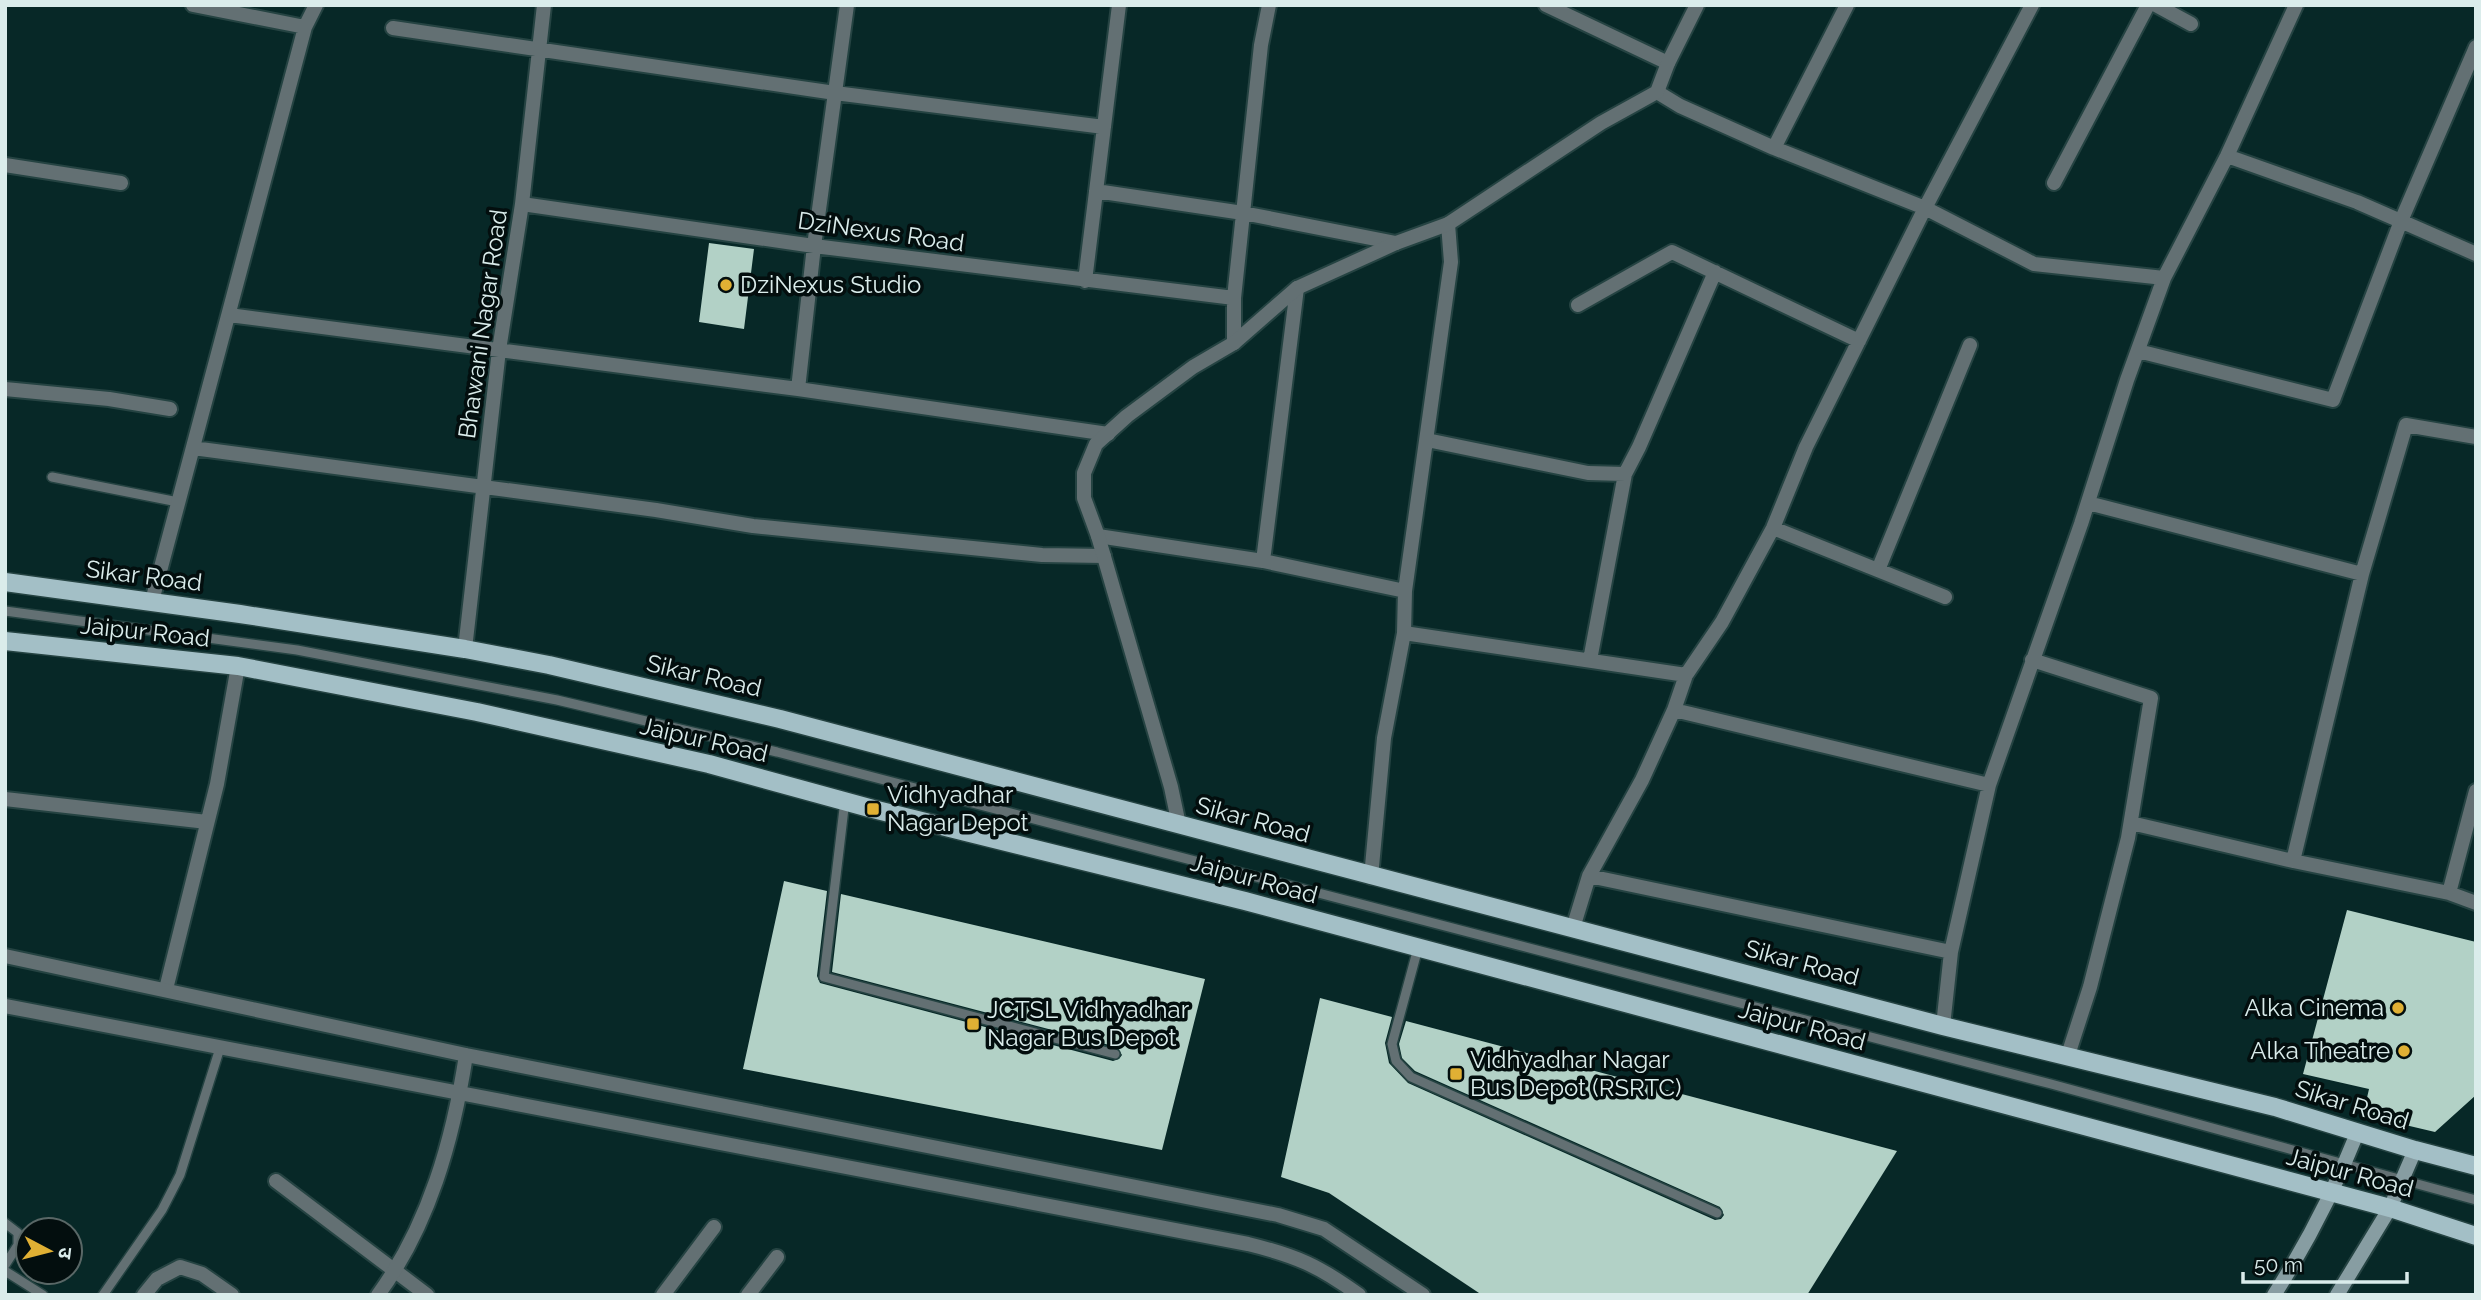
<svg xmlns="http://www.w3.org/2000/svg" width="2481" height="1300" viewBox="0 0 2481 1300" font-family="Raleway,'Noto Sans Devanagari',sans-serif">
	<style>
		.building { fill: #b2d1c6 }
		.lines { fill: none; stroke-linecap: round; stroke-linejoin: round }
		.service-casing { stroke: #254342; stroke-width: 12 }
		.minor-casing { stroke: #254342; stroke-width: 18 }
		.tertiary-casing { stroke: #254342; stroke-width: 18 }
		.secondary-casing { stroke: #254342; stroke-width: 18 }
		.primary-casing { stroke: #254342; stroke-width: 21 }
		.service { stroke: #637073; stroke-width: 9 }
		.minor { stroke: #637073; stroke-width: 14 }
		.tertiary { stroke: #637073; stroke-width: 14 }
		.secondary { stroke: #879da2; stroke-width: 14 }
		.primary { stroke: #a3bfc6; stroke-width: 18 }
		.poi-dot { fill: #e0b034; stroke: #030e0e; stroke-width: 2.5 }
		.labels { text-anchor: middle; stroke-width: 7; stroke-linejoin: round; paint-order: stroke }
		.street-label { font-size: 24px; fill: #daeceb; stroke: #030e0e }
		.poi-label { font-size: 24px; fill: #daeceb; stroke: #030e0e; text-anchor: start }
	</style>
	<rect width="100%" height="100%" fill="#072827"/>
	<path class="building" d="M709 243 754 249 744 329 699 322Z
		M784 881 827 891 817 976 820 983 1113 1061 1119 1059 1122 1055 1117 1047 832 972 841 894 1205 979 1162 1150 743 1069Z
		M2347 910 2476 942V1095L2435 1132 2363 1115 2369 1089 2303 1074Z
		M1320 998 1392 1017 1385 1043 1389 1063 1408 1083 1715 1220 1721 1219 1724 1215 1720 1207 1415 1071 1402 1058 1399 1044 1406 1021 1897 1151 1807 1295H1482L1329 1193 1281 1177Z"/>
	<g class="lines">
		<defs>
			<path id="service" d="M52 477 178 502
				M5 611 297 650 557 700 777 752 2051 1084 2476 1200
				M845 800 824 977 1115 1054
				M1418 948 1392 1044 1396 1061 1411 1077 1717 1213
				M5 1223 18 1233V1245L5 1265
				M5 1271 43 1295
				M103 1295 162 1210 180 1175 220 1048"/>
			<path id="minor" d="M193 5 305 27
				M1546 5 1668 63
				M2156 5 2191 24
				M393 28 835 93 1104 127
				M1657 92 1680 106 1774 148 1925 208 2034 264 2164 278
				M1774 148 1847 5
				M2227 156 2357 202 2476 254
				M5 165 121 183
				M2054 183 2148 5
				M1096 191 1243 213 1396 243
				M522 204 814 246 1234 298
				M1085 281 1119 5
				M1578 305 1672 252 1859 341
				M229 315 798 389 1108 434
				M1234 343V298L1261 45 1269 5
				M2138 351 2333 400 2401 221 2476 47
				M5 389 109 399 170 409
				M798 389 814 246 847 5
				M1427 440 1588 473 1625 474
				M193 448 656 510 753 526 1042 555 1104 556
				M2088 503 2362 574
				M1773 528 1945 597
				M1098 536 1263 561 1405 591
				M1263 561 1297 288
				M1878 570 1970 345
				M152 601 305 27 316 5
				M1404 633 1686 675
				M465 649 499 350 522 204 544 5
				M1590 660 1625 474 1639 447 1715 272
				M2032 660 2151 698 2128 838 2090 987 2068 1055
				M1674 710 1989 785
				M5 799 207 822
				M2131 823 2293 861 2449 893 2476 903
				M2293 861 2362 574 2406 425 2476 437
				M1589 876 1951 952
				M1371 877 1384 738 1404 633 1405 591 1451 262 1448 224
				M2449 893 2476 791
				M1573 928 1589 876 1642 780 1674 710 1686 675 1722 622 1773 528 1806 447 1925 208 2032 5
				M166 989 217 784 238 666
				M1943 1026 1951 952 1989 785 2081 524 2127 380 2164 278 2227 156 2296 5
				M276 1181 427 1295
				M144 1295 157 1279 180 1267 202 1274 232 1295
				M663 1295 714 1227
				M748 1295 777 1257"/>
			<path id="tertiary" d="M1179 825 1171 787 1098 536 1084 498V473L1096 444 1127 416 1193 367 1234 343 1297 288 1396 243 1448 224 1601 123 1657 92 1668 63 1697 5
				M5 956 466 1055 1278 1215 1324 1229 1423 1295
				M5 1006 1248 1244C1297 1256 1319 1266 1359 1295
				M378 1295C429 1225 453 1140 466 1055"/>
			<path id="secondary" d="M2274 1295C2308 1242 2335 1189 2358 1131
				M2337 1295 2390 1208 2415 1150"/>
			<path id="primary" d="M5 582 240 614 465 649 549 665 780 719 1943 1026 2275 1107 2415 1150 2476 1166
				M5 641 238 666 477 712 709 764 873 809 1245 901 2390 1208 2476 1236"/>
		</defs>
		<use href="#service" class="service-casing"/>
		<use href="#minor" class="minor-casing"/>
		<use href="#tertiary" class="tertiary-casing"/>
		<use href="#secondary" class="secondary-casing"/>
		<use href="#primary" class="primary-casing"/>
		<use href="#service" class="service"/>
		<use href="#minor" class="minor"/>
		<use href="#tertiary" class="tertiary"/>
		<use href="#secondary" class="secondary"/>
		<use href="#primary" class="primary"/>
	</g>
	<g class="poi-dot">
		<circle cx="726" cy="285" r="7"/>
		<rect x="866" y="802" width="14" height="14" rx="3.5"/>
		<circle cx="2398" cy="1008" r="7"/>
		<rect x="966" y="1017" width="14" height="14" rx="3.5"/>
		<circle cx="2404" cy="1051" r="7"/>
		<rect x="1449" y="1067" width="14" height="14" rx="3.5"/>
	</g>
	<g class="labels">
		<g class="street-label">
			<text transform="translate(881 232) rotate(8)" y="8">DziNexus Road</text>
			<text transform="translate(483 324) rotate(-82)" y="8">Bhawani Nagar Road</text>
			<text transform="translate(144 576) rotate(7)" y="8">Sikar Road</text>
			<text transform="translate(145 632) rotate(6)" y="8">Jaipur Road</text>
			<text transform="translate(704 676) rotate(13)" y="8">Sikar Road</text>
			<text transform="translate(704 740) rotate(13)" y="8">Jaipur Road</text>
			<text transform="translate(1253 820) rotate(15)" y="8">Sikar Road</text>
			<text transform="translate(1254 879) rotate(15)" y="8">Jaipur Road</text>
			<text transform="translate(1802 963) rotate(15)" y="8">Sikar Road</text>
			<text transform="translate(1802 1026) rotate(15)" y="8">Jaipur Road</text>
			<text transform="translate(2352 1105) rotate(17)" y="8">Sikar Road</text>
			<text transform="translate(2350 1173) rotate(15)" y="8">Jaipur Road</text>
		</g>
		<g class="poi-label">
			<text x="740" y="293">DziNexus Studio</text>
			<text x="887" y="803">Vidhyadhar<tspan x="887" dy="28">Nagar Depot</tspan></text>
			<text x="2384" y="1016" text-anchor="end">Alka Cinema</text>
			<text x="987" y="1018">JCTSL Vidhyadhar<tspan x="987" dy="28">Nagar Bus Depot</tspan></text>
			<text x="2390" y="1059" text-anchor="end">Alka Theatre</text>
			<text x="1470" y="1068">Vidhyadhar Nagar<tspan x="1470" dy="28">Bus Depot (RSRTC)</tspan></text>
		</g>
	</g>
	<rect width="2481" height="1300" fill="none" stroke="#daeceb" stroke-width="14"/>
	<g transform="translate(49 1251) rotate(97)"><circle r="33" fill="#030e0e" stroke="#596766" stroke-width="2"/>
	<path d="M0-5L12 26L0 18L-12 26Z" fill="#e0b034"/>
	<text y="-10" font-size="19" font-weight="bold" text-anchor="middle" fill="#daeceb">उ</text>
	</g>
	<path d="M2243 1272v10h164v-10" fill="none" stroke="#daeceb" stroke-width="3.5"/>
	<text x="2254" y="1272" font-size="21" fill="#daeceb" stroke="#030e0e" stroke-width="5" paint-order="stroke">50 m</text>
</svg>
